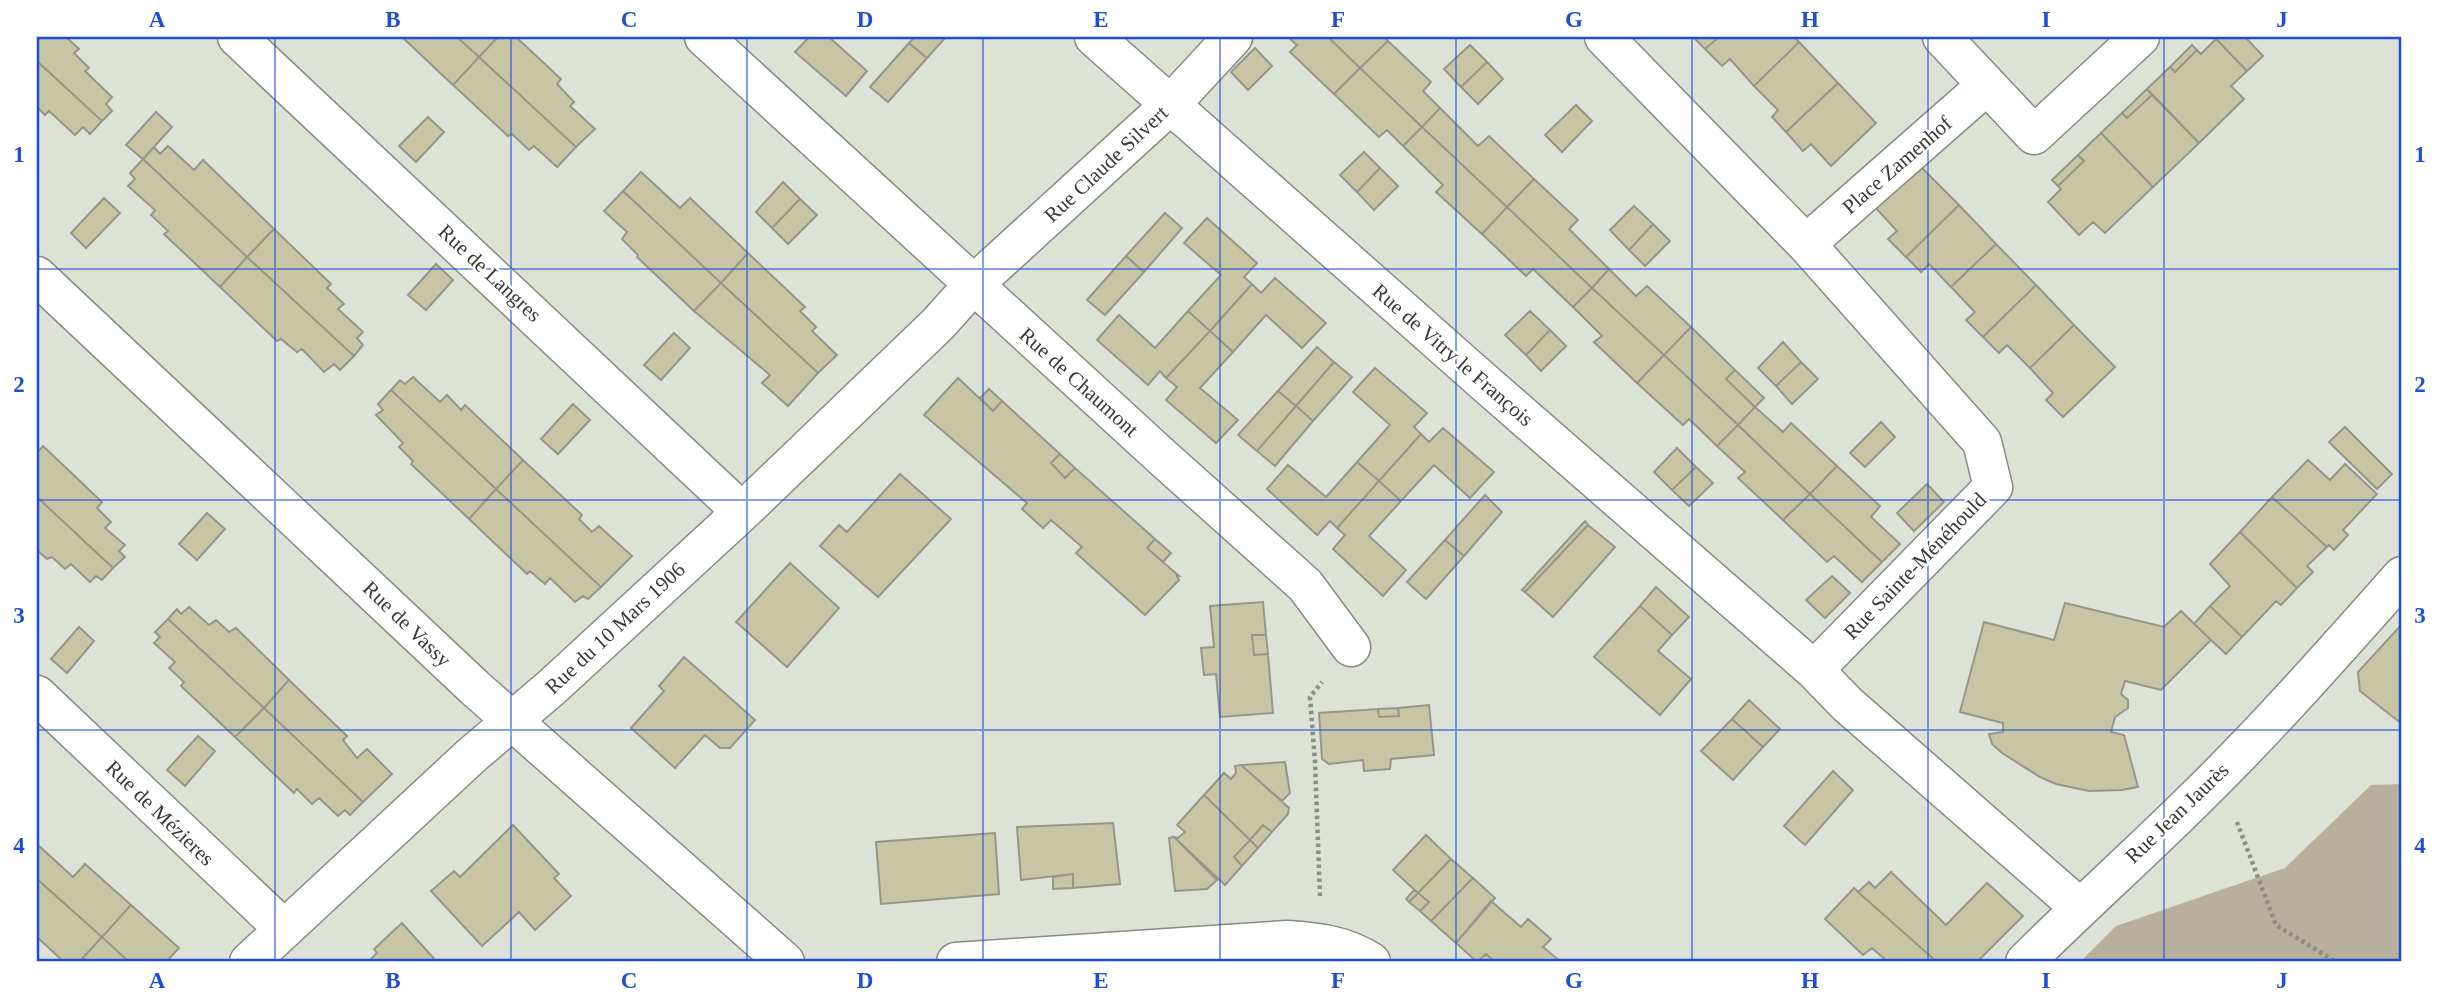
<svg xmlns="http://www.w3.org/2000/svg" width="2439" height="999" viewBox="0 0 2439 999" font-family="Georgia,serif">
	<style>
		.green { fill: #b9af9d }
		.building { fill: #c7c5a3; stroke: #96968b; stroke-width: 2 }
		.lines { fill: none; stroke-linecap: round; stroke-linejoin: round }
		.minor-casing { stroke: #878c82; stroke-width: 41 }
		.tertiary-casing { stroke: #878c82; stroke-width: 41 }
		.path { stroke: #8b8f86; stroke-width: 4.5; stroke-dasharray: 3.5 3.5; stroke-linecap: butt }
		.minor { stroke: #fff; stroke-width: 38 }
		.tertiary { stroke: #fff; stroke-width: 38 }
		.grid { fill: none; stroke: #1d4ed8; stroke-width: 2; stroke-opacity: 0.55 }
		.labels { text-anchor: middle; stroke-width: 5; stroke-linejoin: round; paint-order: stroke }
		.street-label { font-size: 21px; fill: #373934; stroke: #fff }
		.neatline { fill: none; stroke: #1d4ed8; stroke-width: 2.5 }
		.grid-label { font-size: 23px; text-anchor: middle; font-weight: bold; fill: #1d4ed8 }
	</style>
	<rect width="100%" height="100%" fill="#dce2d6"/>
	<path class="green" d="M2402 784V962H2080L2116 926 2285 868 2371 785Z"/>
	<path class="building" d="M37 37H66L79 49 74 53 89 68 85 71 112 97 106 104 112 111 102 121 37 61Z
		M402 37H457L479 57 453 85Z
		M457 37H498L479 57Z
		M498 37H516L561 79 557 84 574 102 570 106 595 129 576 147 479 57Z
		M809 37H833L831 39 867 71 846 96 795 52Z
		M914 37H946L927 58 909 43Z
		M1288 37H1328L1360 68 1334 94 1290 52 1297 45Z
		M1328 37H1384L1388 41 1360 68Z
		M1693 37H1719L1705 49Z
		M1719 37H1794L1799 42 1754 86 1730 59 1722 66 1705 49Z
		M2218 37H2245L2263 56 2247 71 2216 39Z
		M2216 39 2247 71 2231 86 2244 99 2199 143 2147 89 2170 67 2175 72 2197 50 2201 54Z
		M1388 41 1431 82 1423 91 1440 108 1422 127 1360 68Z
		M1799 42 1838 83 1786 132 1772 117 1778 110 1754 86Z
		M909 43 927 58 888 102 870 87Z
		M1470 45 1487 62 1461 87 1444 69Z
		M2192 45 2197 50 2175 72 2170 67Z
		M1255 48 1272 66 1248 90 1231 72Z
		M479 57 576 147 557 167 534 146 529 150 512 134 508 136 453 85Z
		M37 61 102 121 90 134 83 127 75 135 49 111 45 115 37 107Z
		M1487 62 1503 79 1478 104 1461 87Z
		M1360 68 1422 127 1403 146 1387 130 1379 137 1334 94Z
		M1838 83 1876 123 1831 166 1811 144 1803 151 1786 132Z
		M2147 89 2152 95 2127 118 2122 113Z
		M2152 95 2199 143 2153 187 2101 133 2122 113 2127 118Z
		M1576 105 1592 121 1562 152 1545 135Z
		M1440 108 1478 146 1489 136 1534 179 1507 207 1422 127Z
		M156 112 172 127 143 159 126 145Z
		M428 117 444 132 416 162 399 146Z
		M1422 127 1507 207 1482 234 1436 192 1443 185 1403 146Z
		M2101 133 2153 187 2105 233 2093 222 2079 235 2048 202 2061 189 2058 186 2084 161 2078 155Z
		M168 146 194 170 203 160 274 229 247 257 143 159 154 147 160 154Z
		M1364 152 1380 168 1357 192 1340 175Z
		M2078 155 2084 161 2058 186 2052 180Z
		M143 159 247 257 220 287 164 234 168 231 151 215 155 210 128 186 135 179 130 173Z
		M1917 163 1959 205 1906 257 1888 239 1897 231 1873 205Z
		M1380 168 1398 186 1374 210 1357 192Z
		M641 172 680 208 690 198 748 253 721 283 623 191Z
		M1534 179 1578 220 1569 229 1609 269 1592 288 1507 207Z
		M783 182 800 199 772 228 756 212Z
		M623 191 721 283 694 311 637 257 638 255 622 239 627 232 604 211Z
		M104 198 120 213 86 248 71 233Z
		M800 199 817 215 788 244 772 228Z
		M1959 205 1996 244 1951 287 1929 264 1921 272 1906 257Z
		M1634 206 1653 224 1629 250 1610 230Z
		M1507 207 1592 288 1573 307 1533 269 1526 276 1482 234Z
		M1165 213 1182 228 1144 272 1126 256Z
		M1207 218 1257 263 1244 277 1252 284 1210 331 1188 311 1221 275 1184 243Z
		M1653 224 1670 241 1645 266 1629 250Z
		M274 229 331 284 327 288 344 304 338 309 363 332 357 338 363 345 354 356 247 257Z
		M1996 244 2036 285 1983 337 1966 320 1975 312 1951 287Z
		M748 253 805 307 800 311 816 327 812 331 837 355 818 373 721 283Z
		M1126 256 1144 272 1105 315 1087 300Z
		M247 257 354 356 340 370 334 364 324 372 302 349 297 352 281 339 277 341 220 287Z
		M436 264 453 280 426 310 408 295Z
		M1609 269 1636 296 1647 286 1691 327 1664 355 1592 288Z
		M1275 278 1326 323 1302 348 1266 315 1233 352 1210 331 1252 284 1261 293Z
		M721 283 818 373 788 406 762 383 770 375 694 311Z
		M2036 285 2074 325 2030 368 2007 345 1999 353 1983 337Z
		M1592 288 1664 355 1637 383 1594 342 1602 336 1573 307Z
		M1188 311 1210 331 1166 378 1160 371 1148 385 1097 340 1119 315 1155 348Z
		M1530 311 1550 330 1526 355 1505 335Z
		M2074 325 2115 367 2063 417 2046 400 2053 393 2030 368Z
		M1691 327 1735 370 1726 379 1755 407 1738 425 1664 355Z
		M1550 330 1566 346 1541 371 1526 355Z
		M1210 331 1233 352 1200 388 1238 420 1216 443 1166 400 1177 387 1166 378Z
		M674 333 690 348 661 380 644 365Z
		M1783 342 1801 362 1776 386 1758 368Z
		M1317 347 1334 362 1296 406 1278 391Z
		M1664 355 1738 425 1717 446 1689 419 1683 425 1637 383Z
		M1334 362 1352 377 1313 421 1296 406Z
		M1801 362 1818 379 1792 404 1776 386Z
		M1375 368 1427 413 1414 427 1421 434 1379 481 1357 462 1390 425 1353 392Z
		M1735 370 1764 398 1755 407 1726 379Z
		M413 377 440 402 447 395 461 410 465 405 523 460 496 489 391 390 400 380 405 384Z
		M958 378 993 411 1002 401 1060 454 1051 463 1065 478 1075 468 1155 539 1147 548 1179 576H1177L1179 580 1145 615 1076 553 1082 547 1051 520 1043 528 1022 509 1027 503 924 415Z
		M989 389 1002 401 993 411 980 398Z
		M391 390 496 489 469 519 411 464 413 461 399 447 403 443 376 415 383 410 378 404Z
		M1278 391 1296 406 1257 451 1238 435Z
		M573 404 590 420 558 454 541 439Z
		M1296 406 1313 421 1275 466 1257 451Z
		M1755 407 1783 432 1791 423 1837 466 1810 494 1738 425Z
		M1881 422 1895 437 1865 467 1850 453Z
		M1738 425 1810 494 1783 520 1738 478 1745 472 1717 446Z
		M2345 427 2392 474 2377 489 2329 442Z
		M1443 428 1494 472 1470 498 1434 465 1401 501 1379 481 1421 434 1429 442Z
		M43 446 102 502 97 508 111 522 105 528 125 545 119 551 125 557 113 568 37 497V453Z
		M1677 448 1696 467 1672 490 1654 472Z
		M1060 454 1075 468 1065 478 1051 463Z
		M523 460 582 515 579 519 592 532 599 526 632 556 601 587 496 489Z
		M2308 460 2330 480 2345 464 2377 494 2343 530 2348 535 2334 550 2329 545 2327 547 2272 497Z
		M1357 462 1379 481 1337 528 1330 521 1317 535 1267 489 1288 465 1326 497Z
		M1837 466 1880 506 1871 517 1900 544 1882 562 1810 494Z
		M1696 467 1713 483 1689 506 1672 490Z
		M900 474 951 519 878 597 820 546 839 525 847 532Z
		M1379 481 1401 501 1369 536 1406 570 1383 596 1333 549 1345 535 1337 528Z
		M1927 484 1944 502 1914 531 1897 513Z
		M496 489 601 587 588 599 583 596 575 602 550 578 545 584 530 571 527 574 469 519Z
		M1810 494 1882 562 1862 582 1834 556 1827 562 1783 520Z
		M1485 495 1502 512 1464 556 1445 540Z
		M37 497 113 568 102 580 96 576 90 582 71 564 65 569 52 557 47 559 37 550Z
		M2272 497 2327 547 2307 566 2313 572 2297 588 2240 532Z
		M207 513 225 529 197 560 179 544Z
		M1585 521 1588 525 1525 592 1522 590Z
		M1588 525 1615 547 1553 617 1525 592Z
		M2240 532 2297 588 2281 605 2276 601 2242 637 2210 606 2230 586 2210 564Z
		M1155 539 1171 553 1163 562 1147 548Z
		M1445 540 1464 556 1426 599 1407 582Z
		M790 563 839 608 787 667 736 622Z
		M1832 576 1850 593 1825 618 1806 600Z
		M1656 587 1689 617 1672 635 1640 606Z
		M1263 602 1266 635H1252L1254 655 1268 654 1273 713 1220 717 1216 674 1204 675 1201 648 1214 647 1210 606Z
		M2065 603 2164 627 2181 611 2211 640 2161 690 2125 681 2121 694 2128 700V708L2115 717 2111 732 2124 735 2138 787 2122 790 2089 791 2056 784 2040 777 2002 753 1992 744 1989 734 2003 732V723L1960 712 1984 622 2054 640Z
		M1640 606 1672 635 1658 651 1691 679 1660 715 1594 657Z
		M2210 606 2242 637 2226 654 2194 624Z
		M189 607 209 625 216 620 229 632 236 628 289 680 264 708 168 619 177 609 181 614Z
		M168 619 264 708 235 737 181 686 184 682 169 668 175 662 154 643 160 637 155 632Z
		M2402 624V724L2360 691 2358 672Z
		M79 627 94 641 67 673 51 659Z
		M1252 635H1266L1268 654 1254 655Z
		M684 657 755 720 730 748H720L705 735 675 768 631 728 664 691 659 686Z
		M289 680 347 736 343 740 357 758 367 749 392 774 363 802 264 708Z
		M1749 700 1780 729 1763 747 1732 719Z
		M1429 705 1434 755 1391 759 1390 769 1364 771 1363 760 1329 764 1322 759 1319 713 1378 709 1379 717 1399 716 1398 708Z
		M264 708 363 802 350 815 345 810 338 816 319 798 312 804 297 789 294 793 235 737Z
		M1398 708 1399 716 1379 717 1378 709Z
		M1732 719 1763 747 1733 780 1701 751Z
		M198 736 215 751 185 786 167 770Z
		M1285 762 1290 793 1282 801 1241 765Z
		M1241 765 1289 808 1288 814 1272 832 1263 825 1250 840 1204 795 1224 773 1231 779 1236 773 1235 766Z
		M1833 771 1853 790 1805 845 1784 826Z
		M1204 795 1250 840 1234 857 1242 866 1225 885 1174 837 1178 838 1185 832 1177 825Z
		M1113 823 1120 884 1073 888V874L1021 880 1017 827Z
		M513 825 559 874 554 878 571 896 535 930 519 912 482 946 431 891 454 871 460 877Z
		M1263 825 1272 832 1258 848 1250 840Z
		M995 833 999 894 881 904 876 842Z
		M1426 835 1451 859 1418 893 1393 870Z
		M1174 837 1217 880 1207 889 1175 891 1169 838Z
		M1250 840 1258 848 1242 866 1234 857Z
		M37 844 73 877 85 864 131 905 102 937 37 879Z
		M1451 859 1473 878 1431 921 1420 911 1429 902 1418 893Z
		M1891 872 1946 925 1987 883 2023 916 1977 962H1937L1858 892 1869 882 1875 888Z
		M1073 874V888L1053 889V877Z
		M1473 878 1495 898 1456 943 1431 921Z
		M37 879 102 937 79 962H64L37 937Z
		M1854 888 1858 892 1937 962H1888L1872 948 1863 955 1825 919Z
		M1414 890 1418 893 1409 902 1406 899Z
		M1418 893 1429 902 1420 911 1409 902Z
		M1491 901 1521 927 1528 919 1551 939 1543 947 1561 962H1495L1486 954 1477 962 1456 943Z
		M131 905 179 948 166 962H129L102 937Z
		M402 923 437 962H368L377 953 374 949Z
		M102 937 129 962H79Z
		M1486 954 1495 962H1477Z"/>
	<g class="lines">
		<defs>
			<path id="minor" d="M237 37 742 512
				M704 37 1162 457 1305 585 1351 647
				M1094 37 1485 383 1814 670
				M1604 37 1806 244 1982 442 1993 487 1814 670 1847 704 2079 907
				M1942 37 2034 135 2140 37
				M1806 244 1987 85
				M37 276 475 688 785 962
				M37 695 284 929
				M249 962 472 755 552 687 742 512 938 324 973 285 1170 105 1233 37
				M956 962 1287 940C1318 942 1345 945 1371 962"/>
			<path id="tertiary" d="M2025 962C2083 904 2144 850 2202 792 2272 723 2337 649 2402 576"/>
		</defs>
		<use href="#minor" class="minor-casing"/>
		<use href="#tertiary" class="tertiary-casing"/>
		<path class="path" d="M2237 822 2276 925 2336 962
			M1320 896 1315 762 1310 697 1322 682"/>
		<use href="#minor" class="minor"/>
		<use href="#tertiary" class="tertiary"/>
	</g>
	<path class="grid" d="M275 37V962M511 37V962M747 37V962M983 37V962M1220 37V962M1456 37V962M1692 37V962M1928 37V962M2164 37V962M37 269H2402M37 500H2402M37 730H2402"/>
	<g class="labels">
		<g class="street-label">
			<text transform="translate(1106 164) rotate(-43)" y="7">Rue Claude Silvert</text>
			<text transform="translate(1897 165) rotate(-41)" y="7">Place Zamenhof</text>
			<text transform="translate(490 273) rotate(43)" y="7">Rue de Langres</text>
			<text transform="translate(1453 355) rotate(41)" y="7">Rue de Vitry le François</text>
			<text transform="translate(1079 382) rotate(42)" y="7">Rue de Chaumont</text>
			<text transform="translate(1915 566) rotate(-46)" y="7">Rue Sainte-Ménéhould</text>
			<text transform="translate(407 624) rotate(44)" y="7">Rue de Vassy</text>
			<text transform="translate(615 628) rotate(-43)" y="7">Rue du 10 Mars 1906</text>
			<text transform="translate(160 813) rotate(44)" y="7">Rue de Mézieres</text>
			<text transform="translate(2177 813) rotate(-44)" y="7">Rue Jean Jaurès</text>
		</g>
	</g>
	<rect width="2439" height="999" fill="none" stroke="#ffffff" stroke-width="77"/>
	<rect x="38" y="38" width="2362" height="922" class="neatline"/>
	<g class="grid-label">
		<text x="157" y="27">A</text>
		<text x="393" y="27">B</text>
		<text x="629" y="27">C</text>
		<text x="865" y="27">D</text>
		<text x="1101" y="27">E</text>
		<text x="1338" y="27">F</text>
		<text x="1574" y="27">G</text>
		<text x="1810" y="27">H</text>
		<text x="2046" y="27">I</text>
		<text x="2282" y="27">J</text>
		<text x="19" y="162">1</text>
		<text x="2420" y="162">1</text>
		<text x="19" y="392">2</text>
		<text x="2420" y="392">2</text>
		<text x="19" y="623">3</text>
		<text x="2420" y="623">3</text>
		<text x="19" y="853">4</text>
		<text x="2420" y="853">4</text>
		<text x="157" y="988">A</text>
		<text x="393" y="988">B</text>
		<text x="629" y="988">C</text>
		<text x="865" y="988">D</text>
		<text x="1101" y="988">E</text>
		<text x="1338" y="988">F</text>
		<text x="1574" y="988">G</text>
		<text x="1810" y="988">H</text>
		<text x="2046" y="988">I</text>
		<text x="2282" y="988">J</text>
	</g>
</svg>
